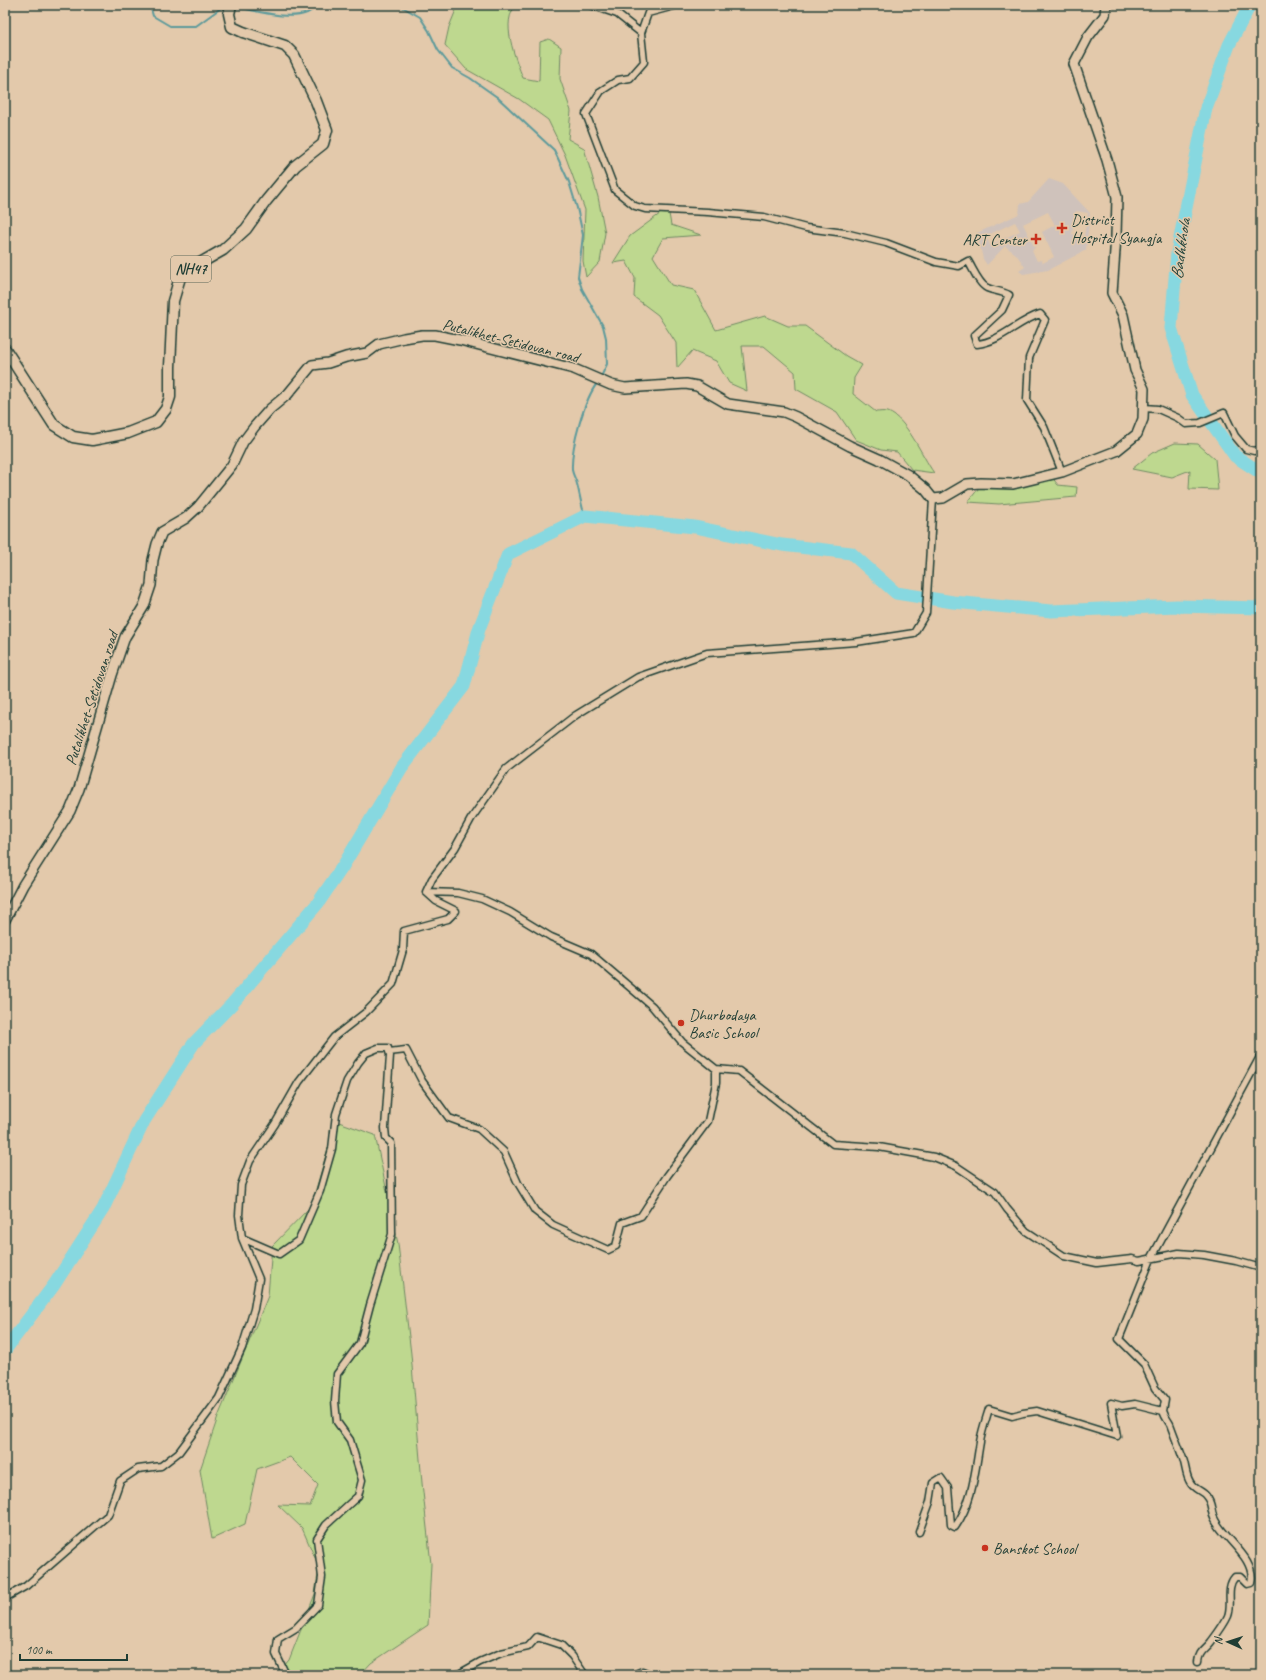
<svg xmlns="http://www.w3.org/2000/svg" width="1266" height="1680" viewBox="0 0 1266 1680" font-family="Caveat,sans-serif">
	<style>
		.built { fill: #cfc2bb; fill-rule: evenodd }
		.green { fill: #bed88f; stroke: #6e8a62 }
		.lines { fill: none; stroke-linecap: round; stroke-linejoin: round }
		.stream { stroke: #5d9a9b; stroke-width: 2 }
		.river { stroke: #87d8e0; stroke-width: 13 }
		.minor-casing { stroke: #1f3d34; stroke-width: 9 }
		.secondary-casing { stroke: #1f3d34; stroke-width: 12 }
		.trunk-casing { stroke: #1f3d34; stroke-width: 13 }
		.minor { stroke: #e3c9ab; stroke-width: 6 }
		.secondary { stroke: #e3c9ab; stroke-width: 9 }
		.trunk { stroke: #e3c9ab; stroke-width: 10 }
		.poi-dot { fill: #c8321e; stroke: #e3c9ab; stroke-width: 1.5 }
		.labels { text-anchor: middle; stroke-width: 3; stroke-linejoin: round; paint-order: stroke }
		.shield { fill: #e3c9ab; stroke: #5a6758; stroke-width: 1 }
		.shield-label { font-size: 15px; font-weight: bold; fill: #1f3d34 }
		.poi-label { font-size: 16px; fill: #1f3d34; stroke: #e3c9ab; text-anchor: start }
		.street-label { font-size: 16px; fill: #1f3d34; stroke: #e3c9ab }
		.water-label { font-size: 17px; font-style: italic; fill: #24453d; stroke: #e3c9ab }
	</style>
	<rect width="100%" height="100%" fill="#e3c9ab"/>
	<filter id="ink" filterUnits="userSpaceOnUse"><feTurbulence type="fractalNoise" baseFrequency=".025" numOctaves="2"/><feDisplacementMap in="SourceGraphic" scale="8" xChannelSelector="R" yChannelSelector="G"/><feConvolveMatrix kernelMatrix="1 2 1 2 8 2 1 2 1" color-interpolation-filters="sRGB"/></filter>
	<g filter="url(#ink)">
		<path class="built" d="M1049 179 1063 184 1090 213 1086 250 1048 270 1023 274 1019 271 1025 267 1016 254 1005 246 987 265 983 259 977 233 1019 214 1020 204 1028 202ZM1076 211 1088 213 1084 236 1072 234ZM1048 212 1055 225 1042 232 1054 257 1043 263 1041 260 1037 261 1032 250 1035 248 1023 224ZM1015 222 1020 231 990 245 986 236Z"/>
		<path class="green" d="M458 5H517C499 20 516 60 523 78L539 81 540 42 549 39 561 47 560 79 571 111 568 139 584 148 598 197 605 233 600 262 586 277 583 261 585 210 565 155 548 120 519 99 466 69 445 45 449 27Z
			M668 208 671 225 701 235 663 238 653 256 671 285 694 290 716 330 765 316 788 326H805L846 356 862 365 854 378 853 394 876 412C879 412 885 411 888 412 907 419 922 456 934 473L912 470 897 452 881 450 856 440 837 412 796 389 795 372 764 346H742L747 391 729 383 716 361 692 351 677 368 676 343 658 315 634 297 635 278 626 261 613 263 630 236Z
			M1175 443 1198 444 1215 459 1218 490 1189 489 1190 470 1172 477 1132 469 1152 453Z
			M1051 476 1058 485 1077 487 1076 497 999 504 968 502 985 480 1022 481Z
			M336 1121 375 1135 398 1244 411 1354 422 1483 431 1564 428 1625 371 1663 360 1675H276L289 1660 315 1594 319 1567 302 1528 278 1505 310 1506 318 1485 290 1457 257 1469 245 1524 212 1539 200 1470 218 1417 268 1296 272 1246 311 1206Z"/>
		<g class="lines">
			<path class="stream" d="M150 5 153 16 170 26H196L225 5 228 6
				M399 5 420 17 429 31 438 50 452 68 470 78 497 97 554 150 569 182 577 208 583 235 578 277 582 289 603 326 606 338 607 364 601 377
				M235 7C255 10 287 21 307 13 311 11 316 8 320 5
				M585 516C581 505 580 495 577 484 576 479 572 474 572 469 571 448 584 399 598 382"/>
			<path class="river" d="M1250 5 1229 45 1206 108 1177 253 1171 328 1192 395 1235 456 1261 473
				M5 1350 54 1285 103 1209 144 1121 194 1043 232 1004 318 903 343 866 402 767 464 686 479 629 508 554 585 516 695 527 782 545 851 553 896 593 953 602 1051 611 1177 606 1261 608"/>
			<defs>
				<path id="minor" d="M591 5 617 14 641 33 644 62 630 78 618 80 601 91 586 114 615 190 635 206 645 209 708 212 764 217 806 228 845 233 886 243 936 262 959 266 968 261C973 269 979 284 987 288 994 291 1002 291 1009 295L1002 310 974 336 977 344C1000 342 1018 321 1040 314L1045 320 1029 358 1027 400 1044 427 1062 472
					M641 33 648 13 678 5
					M1144 408 1158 409 1178 418 1186 424 1200 423 1224 413 1235 436 1246 449 1254 451 1261 449
					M426 892 458 893 482 899 510 912 551 937 591 954 652 1006 682 1042 716 1069 739 1071 833 1144 879 1147 934 1157 956 1166 995 1192 1007 1209 1026 1231 1064 1256 1097 1263 1132 1259 1139 1261 1179 1253 1204 1255 1236 1261 1261 1268
					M389 1052 406 1050 422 1081 449 1118 479 1129 504 1152 518 1183 535 1211 553 1225 608 1250 616 1246 622 1223 641 1216 667 1176 708 1121 716 1083V1069
					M242 1238 279 1254 299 1240 320 1191 332 1149 336 1114 347 1081 358 1063 366 1053 378 1048H388L390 1055 385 1128 386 1138 391 1143 392 1234 370 1305 360 1343 337 1374 335 1401 337 1422 350 1440 362 1480 358 1496 326 1525 317 1539 322 1577 318 1605 296 1628 278 1639 276 1654 286 1675
					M1163 1411C1165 1417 1167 1419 1170 1424 1174 1435 1178 1445 1182 1456 1186 1465 1185 1474 1190 1482 1194 1490 1202 1490 1206 1496 1213 1504 1210 1510 1214 1518 1223 1539 1257 1558 1251 1583L1247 1584 1240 1577H1235C1225 1588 1233 1603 1228 1616 1224 1625 1217 1634 1211 1642 1205 1650 1199 1651 1198 1662
					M919 1532 930 1502 933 1483 941 1478 948 1488 951 1525 955 1527C973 1502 975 1471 980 1442 982 1430 986 1419 989 1409L1012 1416 1023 1413 1037 1411 1117 1436 1111 1403 1122 1406 1135 1404 1163 1411 1165 1400 1155 1388 1144 1364 1119 1339 1151 1259 1261 1055
					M5 1598 26 1586 108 1515 120 1481 138 1469 161 1466 179 1452 219 1398 242 1348 254 1309 259 1279 242 1238 239 1215 241 1185 250 1161 275 1124 299 1082 334 1037 366 1012 393 984 403 950 404 931 448 919 456 911 436 901 426 892 432 879 455 848 471 819 506 769 576 715 638 677 707 653 856 642 914 633 926 613 933 499
					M457 1675 480 1662 501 1653 528 1647 537 1637 561 1645 572 1656 585 1675
					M633 1675 642 1671 652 1675"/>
				<path id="secondary" d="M5 920 23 885 70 811 79 789 112 675 125 637 144 606 151 585 153 560 157 544 162 532 186 518 198 507 232 465 243 442 255 426 270 409 288 394 312 365 328 363 346 357 367 353 379 344 404 338 422 335H435L460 340 574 369 611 385 625 388 686 384 697 386 728 404 784 412 796 417 850 446 879 459 908 475 925 489 933 499 943 498 967 484 981 483 1013 484 1062 472 1116 451 1137 434 1143 419 1144 389 1135 370 1123 315 1112 293 1116 236 1117 197 1107 160 1074 64 1088 37 1105 15 1106 5"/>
				<path id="trunk" d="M5 349 54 425 73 437 92 440 128 433 156 422 166 409 170 397V367L173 301 181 274 223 250 246 229 266 201 295 166 323 144 327 130 316 101 294 55 285 46 243 32 232 27 229 14 231 5"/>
			</defs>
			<use href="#minor" class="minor-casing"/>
			<use href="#secondary" class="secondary-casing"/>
			<use href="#trunk" class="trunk-casing"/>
			<use href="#minor" class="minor"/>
			<use href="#secondary" class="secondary"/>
			<use href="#trunk" class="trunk"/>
		</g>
	</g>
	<g class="poi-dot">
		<path d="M1060 222h4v4h4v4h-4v4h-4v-4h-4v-4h4z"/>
		<path d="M1034 233h4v4h4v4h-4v4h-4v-4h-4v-4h4z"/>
		<circle cx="681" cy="1023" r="4"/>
		<circle cx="985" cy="1548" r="4"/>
	</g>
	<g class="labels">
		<rect class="shield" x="171" y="256" width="40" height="26" rx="3"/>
		<g class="shield-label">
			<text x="191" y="274">NH47</text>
		</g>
		<g class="poi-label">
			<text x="1071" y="225">District<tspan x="1071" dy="18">Hospital Syangja</tspan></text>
			<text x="1027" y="245" text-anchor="end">ART Center</text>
			<text x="689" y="1020">Dhurbodaya<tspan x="689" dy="18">Basic School</tspan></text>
			<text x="993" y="1554">Banskot School</text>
		</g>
		<g class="street-label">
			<text transform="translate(511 340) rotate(14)" y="6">Putalikhet-Setidovan road</text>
			<text transform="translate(91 698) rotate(-72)" y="6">Putalikhet-Setidovan road</text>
		</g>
		<g class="water-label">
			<text transform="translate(1180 249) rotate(-82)" y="6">Badhkhola</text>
		</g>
	</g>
	<rect width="1266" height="1680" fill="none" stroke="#e3c9ab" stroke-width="20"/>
	<rect x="10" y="10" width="1246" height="1660" fill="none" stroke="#1f3d34" stroke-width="1.5" filter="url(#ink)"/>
	<g transform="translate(1228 1642) rotate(273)" stroke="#e3c9ab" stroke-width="3" paint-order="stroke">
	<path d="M0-3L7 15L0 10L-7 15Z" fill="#1f3d34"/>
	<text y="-6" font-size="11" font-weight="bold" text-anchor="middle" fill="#1f3d34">N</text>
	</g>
	<path d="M20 1654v6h107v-6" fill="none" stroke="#1f3d34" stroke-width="2"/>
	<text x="26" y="1654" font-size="12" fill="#1f3d34" stroke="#e3c9ab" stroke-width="3" paint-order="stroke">100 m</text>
</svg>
